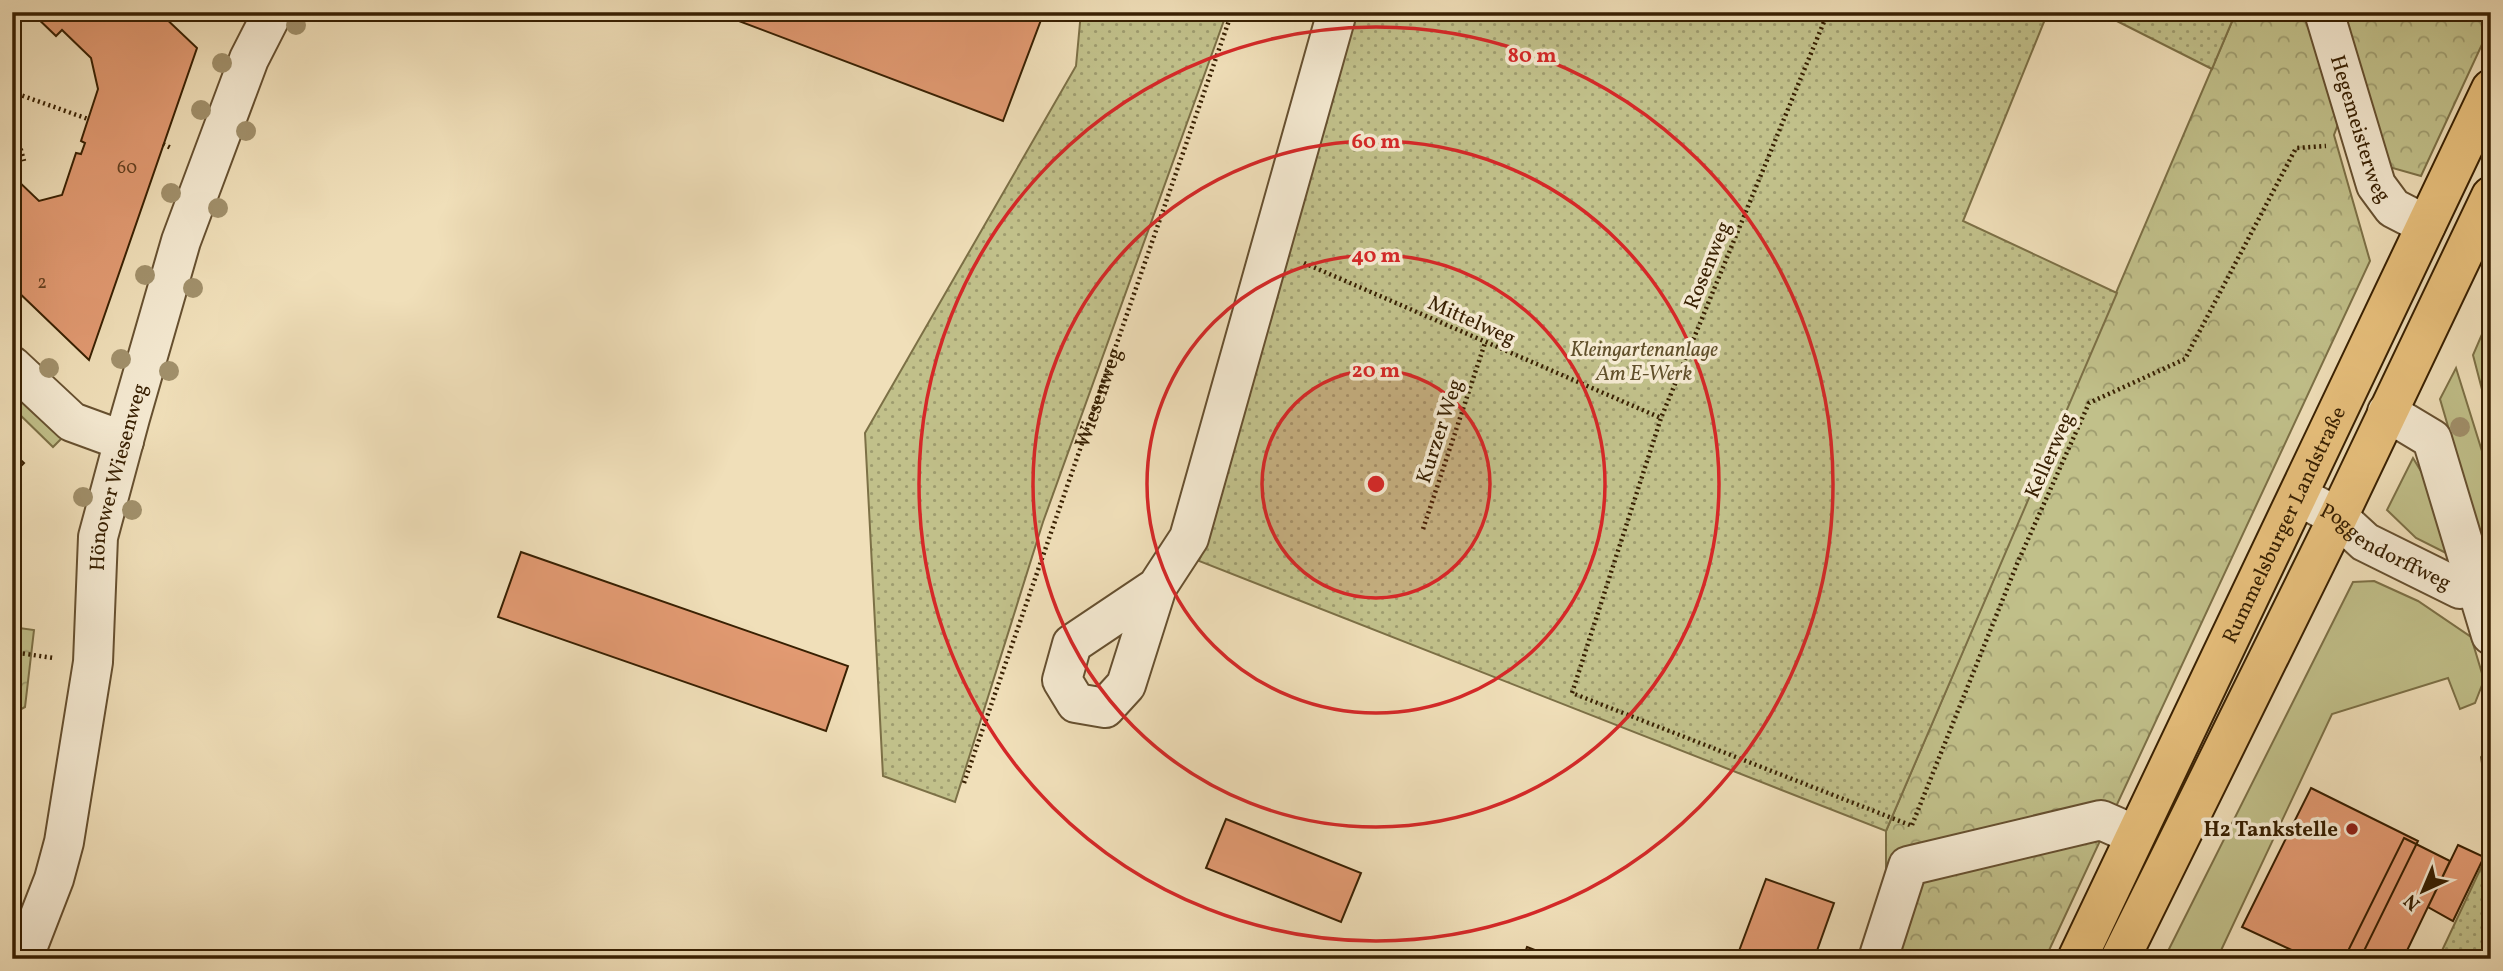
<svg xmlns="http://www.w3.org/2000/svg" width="2503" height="971" viewBox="0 0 2503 971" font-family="Vollkorn,serif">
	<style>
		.grass { fill: #c1c08a; stroke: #7c7046; stroke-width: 2 }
		.forest { fill: url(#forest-crowns); stroke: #7c7046; stroke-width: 2 }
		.garden { fill: url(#garden-dots); stroke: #7c7046; stroke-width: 2 }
		.building { fill: #e29a72; stroke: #382002; stroke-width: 2 }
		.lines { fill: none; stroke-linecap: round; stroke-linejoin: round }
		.minor-casing { stroke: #665030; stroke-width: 42 }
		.major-casing { stroke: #382002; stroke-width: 42 }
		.path { stroke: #382002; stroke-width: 4.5; stroke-dasharray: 2 3.5; stroke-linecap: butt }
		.minor { stroke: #f5ead2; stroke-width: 38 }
		.major { stroke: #e8c07c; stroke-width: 38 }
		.tree { fill: #a1906b }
		.ring { fill: none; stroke: #d62828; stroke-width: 3.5 }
		.poi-dot { fill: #8f2418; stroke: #f5ead2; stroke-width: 2.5 }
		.labels { text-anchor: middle; stroke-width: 7; stroke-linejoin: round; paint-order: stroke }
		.number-label { font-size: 18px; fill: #623e1e }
		.street-label { font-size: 21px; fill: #382002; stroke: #f5ead2 }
		.park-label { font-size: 21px; font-style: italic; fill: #61502b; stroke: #f5ead2 }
		.poi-label { font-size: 21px; font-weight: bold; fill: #382002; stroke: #f5ead2; text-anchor: end }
		.centre { fill: #d62828; stroke: #f5ead2; stroke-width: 3.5 }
		.ring-label { font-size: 21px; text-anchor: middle; font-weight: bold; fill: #d62828; stroke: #f5ead2; stroke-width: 7; stroke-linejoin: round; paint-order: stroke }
	</style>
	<defs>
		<pattern id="forest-crowns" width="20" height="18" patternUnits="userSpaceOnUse" patternTransform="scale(1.75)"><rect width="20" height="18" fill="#c1c08a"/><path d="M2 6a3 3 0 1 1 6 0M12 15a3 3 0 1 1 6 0" fill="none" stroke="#9e9c6f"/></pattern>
		<pattern id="garden-dots" width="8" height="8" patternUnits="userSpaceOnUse" patternTransform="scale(1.75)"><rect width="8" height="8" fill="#c1c08a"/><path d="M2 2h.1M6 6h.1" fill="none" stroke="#9e9c6f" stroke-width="1.8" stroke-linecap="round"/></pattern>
	</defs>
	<rect width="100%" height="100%" fill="#f0dfb9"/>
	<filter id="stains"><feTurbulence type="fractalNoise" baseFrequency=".00286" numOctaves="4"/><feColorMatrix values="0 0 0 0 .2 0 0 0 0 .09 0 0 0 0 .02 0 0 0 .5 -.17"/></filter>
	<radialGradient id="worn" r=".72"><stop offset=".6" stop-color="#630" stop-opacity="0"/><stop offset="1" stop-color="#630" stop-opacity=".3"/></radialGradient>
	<path class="grass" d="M2489 318 2491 327V424L2473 355Z
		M2456 368 2491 480V573L2440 399Z
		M12 389 62 438 53 447 12 407Z
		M2413 458 2428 483 2448 554 2416 538 2387 510Z
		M2374 581 2418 601 2471 637 2484 680 2475 703 2460 709 2448 678 2332 714 2217 959H2164L2353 582Z"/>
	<path class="forest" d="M2236 12H2491V25L2421 176 2389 167 2356 76 2334 135 2370 261 2045 959H1886V831Z
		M12 627 34 630 25 707 12 714Z"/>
	<path class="garden" d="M1081 12H1227L1043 522 955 802 883 776 865 433 1076 66Z
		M1353 12H2048L1963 221 2117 293 1886 831 1199 561Z
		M2099 12H2236L2212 69Z
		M2488 750H2491V820L2481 757Z
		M2491 822V959H2438L2488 853Z"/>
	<path class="building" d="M31 12H159L197 48 89 360 12 286V175L39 201 62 195 76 153 81 154 85 143 81 141 98 89 91 58 62 30 56 36Z
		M715 12H1044L1003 121Z
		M12 452 24 463 12 475Z
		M521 552 848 666 826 731 498 617Z
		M2311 788 2418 841 2360 959H2311L2242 927Z
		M1226 819 1361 873 1341 922 1206 868Z
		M2404 838 2450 861 2403 959H2344Z
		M2458 845 2484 857 2453 921 2428 907Z
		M1766 879 1834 903 1814 959H1736Z
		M1527 947 1558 959H1523Z"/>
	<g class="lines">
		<defs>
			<g id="minor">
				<path id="s2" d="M2324 12 2376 185 2393 208 2426 225"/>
				<path d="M12 366 72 422 124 441"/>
				<path d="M2387 412 2432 439 2491 635"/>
				<path id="s3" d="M2298 496 2338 517 2365 542 2460 589 2476 587"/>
				<path d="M1157 587 1072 644 1062 680 1076 703 1105 708 1126 685 1157 587 1189 538 1337 12"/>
				<path id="s4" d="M23 959 54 879 64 842 93 662 98 537 130 418 181 241 249 59 273 12"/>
				<path d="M1878 959 1908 866 2101 820 2135 835"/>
			</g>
			<g id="major">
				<path id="s5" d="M2077 959 2491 89"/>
				<path d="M2120 959 2338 517 2491 196"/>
			</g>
		</defs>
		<use href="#minor" class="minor-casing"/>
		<use href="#major" class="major-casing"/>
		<g class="path">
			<path d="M1828 12 1661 418 1572 693 1910 825"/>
			<path d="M12 92 88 119"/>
			<path d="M12 117 24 161"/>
			<path d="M163 144 171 148"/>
			<path d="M1304 263 1661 418"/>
			<path d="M1423 529 1485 343"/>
			<path d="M12 652 54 658"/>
			<path id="s1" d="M964 783 1232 12"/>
			<path d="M1912 825 2017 564 2089 403 2185 359 2296 148 2326 146"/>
		</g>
		<use href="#minor" class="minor"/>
		<use href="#major" class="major"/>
	</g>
	<g class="tree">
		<circle cx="296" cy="25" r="10"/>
		<circle cx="222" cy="63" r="10"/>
		<circle cx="201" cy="110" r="10"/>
		<circle cx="246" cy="131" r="10"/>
		<circle cx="171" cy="193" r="10"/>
		<circle cx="218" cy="208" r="10"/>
		<circle cx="145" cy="275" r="10"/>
		<circle cx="193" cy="288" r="10"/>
		<circle cx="121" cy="359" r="10"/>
		<circle cx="49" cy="368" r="10"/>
		<circle cx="169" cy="371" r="10"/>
		<circle cx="2460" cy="427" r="10"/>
		<circle cx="83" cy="497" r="10"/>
		<circle cx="132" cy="510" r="10"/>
	</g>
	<circle cx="1376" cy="484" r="114" fill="#d62828" fill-opacity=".12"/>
	<g class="ring">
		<circle cx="1376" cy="484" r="114"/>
		<circle cx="1376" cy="484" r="229"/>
		<circle cx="1376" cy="484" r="343"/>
		<circle cx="1376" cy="484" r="457"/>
	</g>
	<circle class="poi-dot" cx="2352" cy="829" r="7"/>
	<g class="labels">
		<g class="number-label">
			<text x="127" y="173">60</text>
			<text x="42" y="288">2</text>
		</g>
		<g class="street-label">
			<text dy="7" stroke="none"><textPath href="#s2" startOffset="122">Hegemeisterweg</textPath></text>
			<text transform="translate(1707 265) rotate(-68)" y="7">Rosenweg</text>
			<text transform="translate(1472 320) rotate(24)" y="7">Mittelweg</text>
			<text dy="7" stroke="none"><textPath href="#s1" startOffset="408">Wiesenweg</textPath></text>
			<text transform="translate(1439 431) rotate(-72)" y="7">Kurzer Weg</text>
			<text transform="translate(2049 455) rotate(-66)" y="7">Kellerweg</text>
			<text dy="7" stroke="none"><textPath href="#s4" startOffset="494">Hönower Wiesenweg</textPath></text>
			<text dy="7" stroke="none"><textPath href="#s5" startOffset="481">Rummelsburger Landstraße</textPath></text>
			<text dy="7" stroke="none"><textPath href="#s3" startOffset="102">Poggendorffweg</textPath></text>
		</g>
		<g class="park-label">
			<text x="1644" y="356">Kleingartenanlage<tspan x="1644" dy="24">Am E-Werk</tspan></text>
		</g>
		<g class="poi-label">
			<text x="2338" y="836">H2 Tankstelle</text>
		</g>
	</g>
	<circle cx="1376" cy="484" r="10" class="centre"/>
	<g class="ring-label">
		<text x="1532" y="62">80 m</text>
		<text x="1376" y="148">60 m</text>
		<text x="1376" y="262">40 m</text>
		<text x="1376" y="377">20 m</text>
	</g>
	<rect width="2503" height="971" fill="none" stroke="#f0dfb9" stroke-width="42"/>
	<rect x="14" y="14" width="2475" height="943" fill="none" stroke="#382002" stroke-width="3.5"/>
	<rect x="21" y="21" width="2461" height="929" fill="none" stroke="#382002" stroke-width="2"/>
	<g transform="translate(2423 891) rotate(224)" stroke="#f5ead2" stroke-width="5" paint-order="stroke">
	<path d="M0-5L12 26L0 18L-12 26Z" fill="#382002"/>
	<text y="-10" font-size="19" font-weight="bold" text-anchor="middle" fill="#382002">N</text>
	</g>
	<rect width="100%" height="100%" filter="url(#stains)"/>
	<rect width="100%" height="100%" fill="url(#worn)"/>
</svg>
